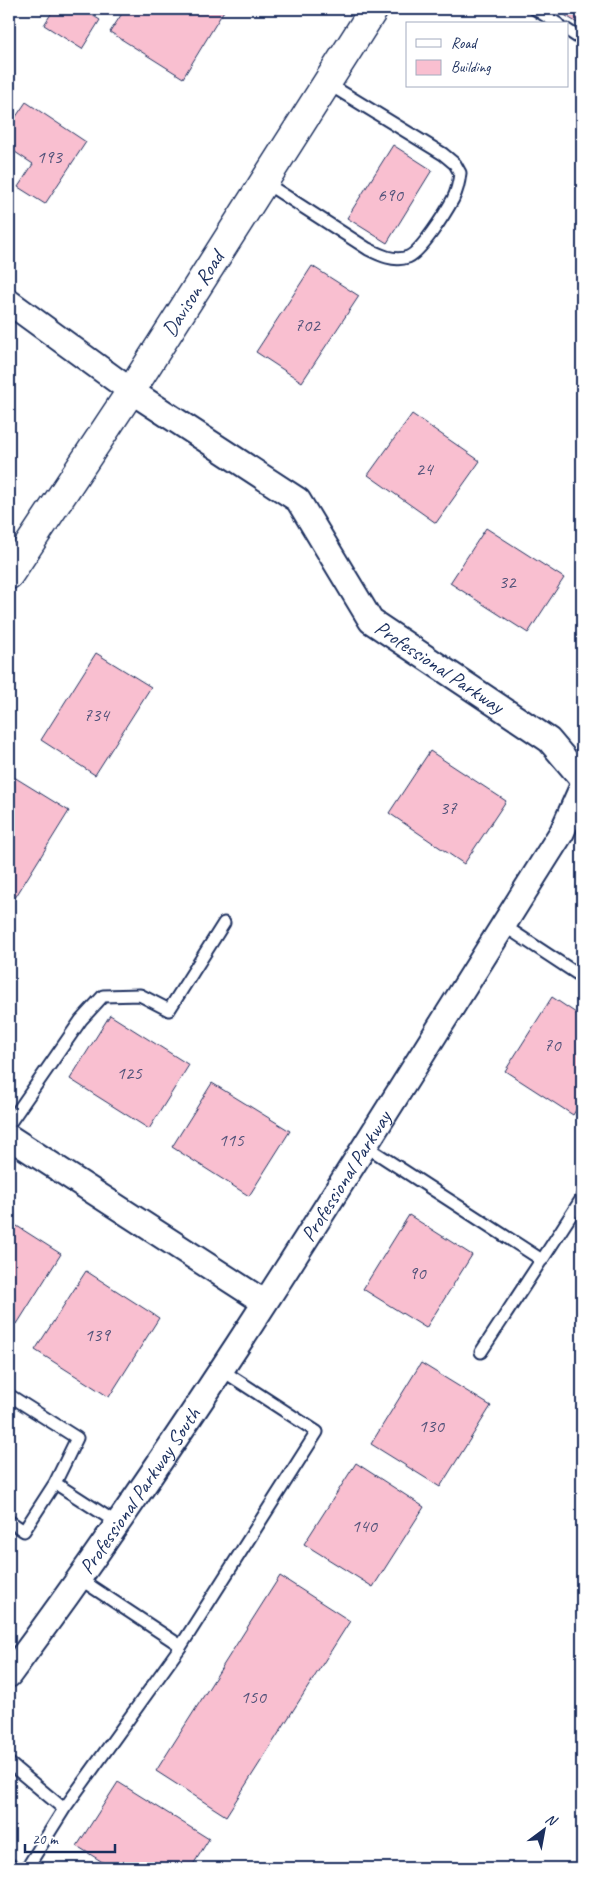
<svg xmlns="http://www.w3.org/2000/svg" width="591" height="1877" viewBox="0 0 591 1877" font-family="Caveat,sans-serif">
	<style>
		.building { fill: #f9bfd0; stroke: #1b2f5e }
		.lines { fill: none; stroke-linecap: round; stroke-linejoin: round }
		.lane-casing { stroke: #1b2f5e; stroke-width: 15 }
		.street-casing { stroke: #1b2f5e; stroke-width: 28 }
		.secondary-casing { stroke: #1b2f5e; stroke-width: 31 }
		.lane { stroke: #fff; stroke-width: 11 }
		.street { stroke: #fff; stroke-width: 24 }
		.secondary { stroke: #fff; stroke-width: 28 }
		.labels { text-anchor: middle; stroke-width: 4; stroke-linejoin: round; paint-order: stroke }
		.number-label { font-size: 19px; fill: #52537a }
		.street-label { font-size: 21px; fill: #1b2f5e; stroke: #fff }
	</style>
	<rect width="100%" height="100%" fill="#fff"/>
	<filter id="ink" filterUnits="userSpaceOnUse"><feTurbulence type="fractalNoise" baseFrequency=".02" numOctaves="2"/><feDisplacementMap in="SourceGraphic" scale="10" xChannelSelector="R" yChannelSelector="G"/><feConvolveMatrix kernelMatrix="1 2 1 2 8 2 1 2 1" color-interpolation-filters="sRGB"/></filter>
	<g filter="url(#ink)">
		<path class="building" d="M54 9H82L100 20 82 49 44 25Z
			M125 9H225L183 78 110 32Z
			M555 9H582V26Z
			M26 102 86 142 45 204 18 187 33 164 9 148V127Z
			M393 145 432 170 387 243 347 218Z
			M312 266 359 296 302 382 256 352Z
			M412 414 480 461 436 523 368 475Z
			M486 528 564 578 528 633 450 583Z
			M96 653 151 687 95 775 41 740Z
			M430 751 506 801 464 864 389 813Z
			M14 777 69 811 15 898 9 894V787Z
			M552 997 582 1017V1100L573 1115 505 1071Z
			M110 1015 189 1065 149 1129 70 1079Z
			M212 1083 290 1131 249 1196 172 1147Z
			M409 1215 472 1255 426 1328 363 1289Z
			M9 1221 61 1254 17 1324 9 1318Z
			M86 1271 159 1318 109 1397 35 1350Z
			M421 1363 491 1406 440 1487 371 1444Z
			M356 1463 424 1507 373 1587 304 1544Z
			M280 1576 350 1621 226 1816 156 1771Z
			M118 1782 209 1839 191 1868H112L77 1846Z"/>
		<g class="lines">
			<defs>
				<path id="lane" d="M535 9 558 24
					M567 30 582 40
					M264 182 368 249C380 255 394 262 408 257 421 252 446 212 453 199 457 191 459 182 460 173L455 164 443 154 327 83
					M503 925 582 977
					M9 1124 81 1020 103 996 140 995 169 1010 224 923
					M364 1145 542 1260 582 1198
					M481 1352 542 1259
					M9 1395 77 1438 55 1483 24 1531 9 1521
					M55 1483 117 1523
					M80 1579 181 1646 317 1432 220 1369
					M9 1763 64 1809 181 1646
					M9 1864 15 1868
					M27 1868 64 1809"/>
				<g id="street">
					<path id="s1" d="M9 302 131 391 298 500 371 621 549 740 582 779"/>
					<path d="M9 1137 264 1302"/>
					<path id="s2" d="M9 1675C209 1406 383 1115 562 832L582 787"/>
				</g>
				<g id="secondary">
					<path id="s3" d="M9 575 131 391 374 9"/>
				</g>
			</defs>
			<use href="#lane" class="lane-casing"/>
			<use href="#street" class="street-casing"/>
			<use href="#secondary" class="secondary-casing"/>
			<use href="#lane" class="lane"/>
			<use href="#street" class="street"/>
			<use href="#secondary" class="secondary"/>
		</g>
	</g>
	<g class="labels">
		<g class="number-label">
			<text x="49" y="163">193</text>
			<text x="390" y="201">690</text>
			<text x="307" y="331">702</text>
			<text x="424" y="475">24</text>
			<text x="507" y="588">32</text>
			<text x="96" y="721">734</text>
			<text x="448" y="814">37</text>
			<text x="552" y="1051">70</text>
			<text x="129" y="1079">125</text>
			<text x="231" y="1146">115</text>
			<text x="417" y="1279">90</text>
			<text x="97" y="1341">139</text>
			<text x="431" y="1432">130</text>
			<text x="364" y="1532">140</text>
			<text x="253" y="1703">150</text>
		</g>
		<g class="street-label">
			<text dy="7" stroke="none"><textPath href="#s3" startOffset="336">Davison Road</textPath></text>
			<text dy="7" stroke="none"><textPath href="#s1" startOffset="574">Professional Parkway</textPath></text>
			<text dy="7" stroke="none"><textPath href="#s2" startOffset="602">Professional Parkway</textPath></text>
			<text dy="7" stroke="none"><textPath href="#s2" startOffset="226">Professional Parkway South</textPath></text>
		</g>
	</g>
	<rect width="591" height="1877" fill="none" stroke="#fff" stroke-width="30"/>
	<rect x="15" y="15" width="561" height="1847" fill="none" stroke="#1b2f5e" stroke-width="2" filter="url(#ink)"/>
	<rect x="406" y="22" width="162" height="65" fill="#ffffff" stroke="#a4acbf"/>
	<rect x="416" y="39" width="25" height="8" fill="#ffffff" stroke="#a4acbf"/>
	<text x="451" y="48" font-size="15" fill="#1b2f5e">Road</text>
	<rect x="416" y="60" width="25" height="15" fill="#f9bfd0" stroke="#a4acbf"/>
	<text x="451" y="72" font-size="15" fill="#1b2f5e">Building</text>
	<g transform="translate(544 1830) rotate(32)" stroke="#ffffff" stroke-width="4" paint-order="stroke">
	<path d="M0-4L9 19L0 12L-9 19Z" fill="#1b2f5e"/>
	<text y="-8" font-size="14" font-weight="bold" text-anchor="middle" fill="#1b2f5e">N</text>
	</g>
	<path d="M25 1844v8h90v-8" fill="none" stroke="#1b2f5e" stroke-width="2.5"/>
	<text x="32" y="1844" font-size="15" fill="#1b2f5e" stroke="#ffffff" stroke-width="4" paint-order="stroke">20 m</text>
</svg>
